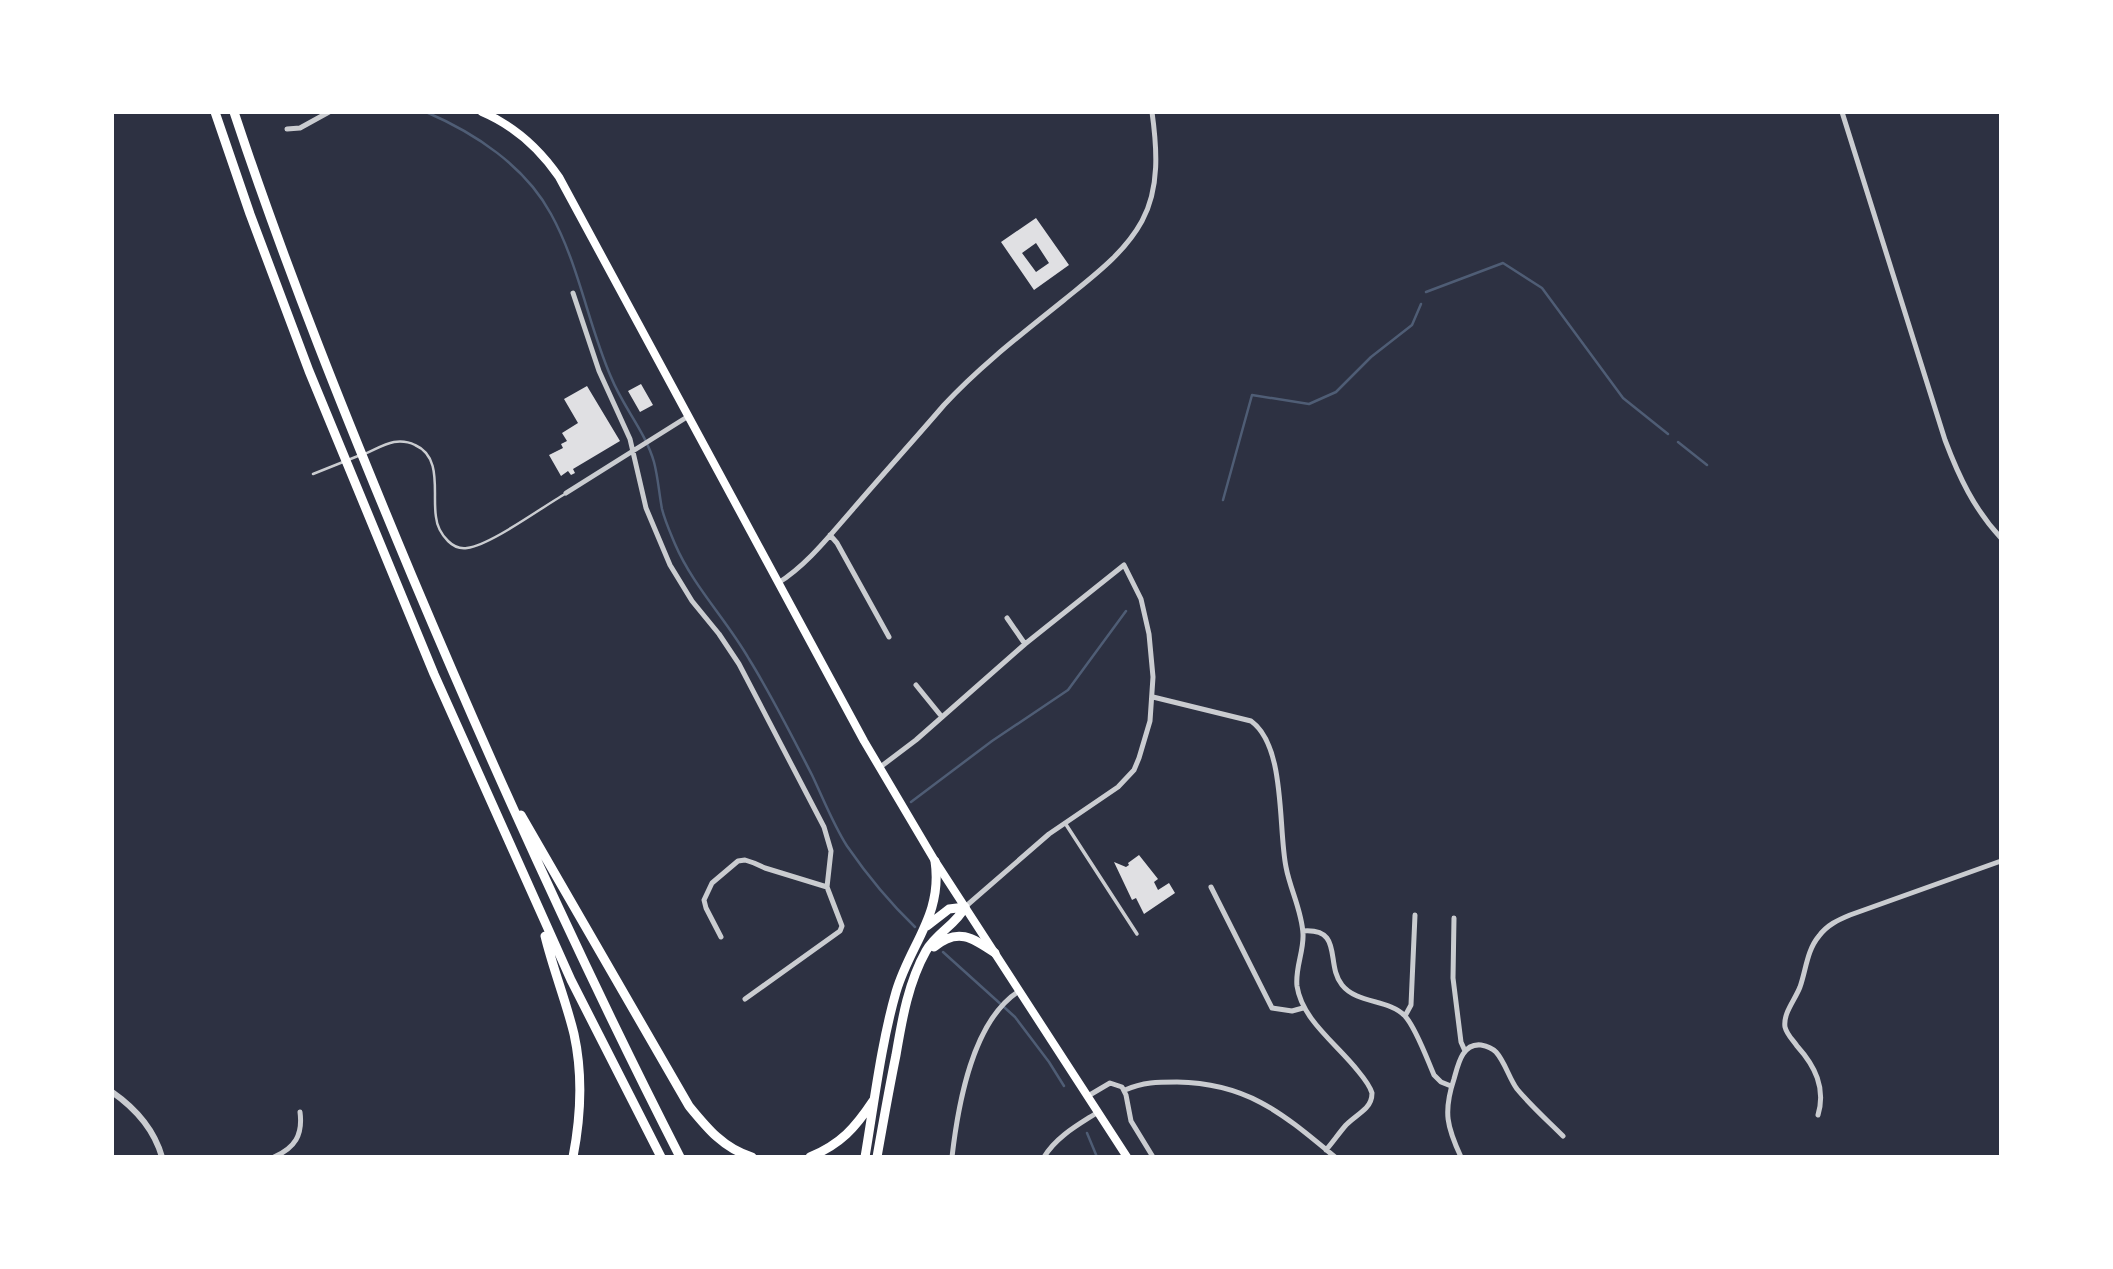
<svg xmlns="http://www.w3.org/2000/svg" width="2113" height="1269" viewBox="0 0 2113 1269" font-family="Manrope,sans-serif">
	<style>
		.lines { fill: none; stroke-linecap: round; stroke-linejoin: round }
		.stream { stroke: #4f5d75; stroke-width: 2.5 }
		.building { fill: #e0e0e3; fill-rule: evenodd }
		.service { stroke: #caccd0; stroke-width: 2.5 }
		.pedestrian { stroke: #caccd0; stroke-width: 3.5 }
		.minor { stroke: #caccd0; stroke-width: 5 }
		.tertiary { stroke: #caccd0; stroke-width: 6 }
		.primary { stroke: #fff; stroke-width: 8 }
		.motorway { stroke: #fff; stroke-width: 9 }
	</style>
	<rect width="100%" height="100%" fill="#2d3142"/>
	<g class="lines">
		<path class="stream" d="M426 112C475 133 525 166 551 214 579 265 588 324 611 377 623 407 645 431 654 462 658 477 659 493 662 509 665 521 670 532 675 544 693 586 726 619 749 659 772 696 792 736 812 775 823 798 833 824 847 846 867 875 889 902 915 927
			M1426 292 1503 263 1542 288 1623 398 1668 434
			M1678 442 1707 465
			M1223 500 1252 395 1309 404 1336 392 1371 357 1412 325 1421 304
			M911 802 992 741 1068 690 1126 611
			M943 952 1015 1017 1049 1062 1064 1086
			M1087 1133 1097 1157"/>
	</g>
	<path class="building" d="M1036 218 1069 265 1034 290 1001 242ZM1036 243 1049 263 1036 272 1022 253Z
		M641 384 653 405 640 412 628 391Z
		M587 386 620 441 573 469 575 473 571 475 568 471 561 476 549 455 563 448 561 444 567 441 562 433 578 423 564 399Z
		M1139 855 1158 879 1154 882 1158 890 1169 883 1175 893 1144 914 1136 898 1132 900 1114 862 1126 867 1129 865 1128 863Z"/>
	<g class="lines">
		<path class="service" d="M364 454C374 450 384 444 394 442 401 441 409 442 415 445 443 457 432 494 436 517 437 527 441 534 448 541 453 546 460 549 467 548 491 545 542 507 565 494
			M313 474 358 456"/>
		<path class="pedestrian" d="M1065 823 1137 934"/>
		<path class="minor" d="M1842 112 1945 440C1959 477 1974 509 2001 538
			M287 129 300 128 329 112
			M573 293 599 371 630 439 646 508 670 565 692 601 719 634 739 664 824 827 831 851 827 887 765 868 754 863 745 860 738 861 712 883 704 900 706 908 721 937
			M566 493 687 417
			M830 535 837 543 889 637
			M778 583C807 565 830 535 853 509 883 474 914 440 944 405 980 366 1023 333 1064 300 1092 277 1124 254 1142 221 1160 188 1157 148 1152 112
			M1007 618 1025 644
			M916 685 942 717
			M1153 697 1251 721C1286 746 1278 828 1286 867 1290 889 1302 911 1303 934 1304 951 1295 968 1297 986 1302 1020 1337 1044 1358 1071 1363 1077 1370 1086 1372 1093 1372 1098 1370 1104 1366 1108 1360 1114 1352 1119 1346 1125 1339 1133 1333 1142 1326 1150
			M879 768 916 740 1025 644 1124 565 1141 599 1149 634 1153 677 1150 721 1139 758 1134 770 1118 787 1049 834 965 907
			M1211 887 1272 1008 1292 1011 1303 1008
			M1454 918 1453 978 1461 1042 1465 1051
			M1303 931C1344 928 1325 964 1342 985 1357 1004 1389 999 1405 1016 1416 1028 1427 1059 1434 1075L1441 1082 1451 1086
			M745 999 840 931 842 926 827 887
			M1405 1016 1411 1005 1415 915
			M1125 1090C1143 1082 1158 1082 1177 1082 1248 1083 1283 1114 1335 1157
			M1088 1096 1110 1083 1122 1087 1126 1095 1131 1121 1153 1157
			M1818 1115C1826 1088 1815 1066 1797 1046 1793 1040 1787 1035 1785 1027 1783 1013 1795 1000 1800 987 1806 970 1807 950 1819 936 1827 925 1838 920 1850 915L2001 861
			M274 1157C295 1148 303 1135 300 1112
			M952 1157C958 1105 972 1021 1019 991
			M1044 1157C1057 1136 1078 1125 1098 1112
			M1461 1157C1447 1127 1443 1112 1454 1079 1458 1065 1462 1043 1481 1045 1486 1046 1492 1048 1496 1052 1505 1062 1509 1078 1517 1089 1531 1106 1548 1121 1563 1136"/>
		<path class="tertiary" d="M112 1092C135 1108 154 1129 162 1157"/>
		<path class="primary" d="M482 112C515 126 539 148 559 177L864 741 935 861 1127 1157"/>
		<path class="motorway" d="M215 112 250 214 309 371 434 674 571 980 661 1157
			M234 112C286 269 348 423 412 576 495 773 583 967 680 1157
			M521 815 689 1106C707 1128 724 1149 752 1157
			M927 926 949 909 965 907
			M545 936C553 969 566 1001 574 1034 583 1075 581 1116 573 1157
			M934 947C958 927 973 938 995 953
			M810 1157C841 1144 855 1128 873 1101
			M865 1157C874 1104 881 1044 896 992 910 944 943 915 935 861
			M877 1157C883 1123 889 1089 896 1055 902 1020 908 983 926 951 936 933 956 925 965 907"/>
	</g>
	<rect width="2113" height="1269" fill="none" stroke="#ffffff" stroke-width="228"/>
</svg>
